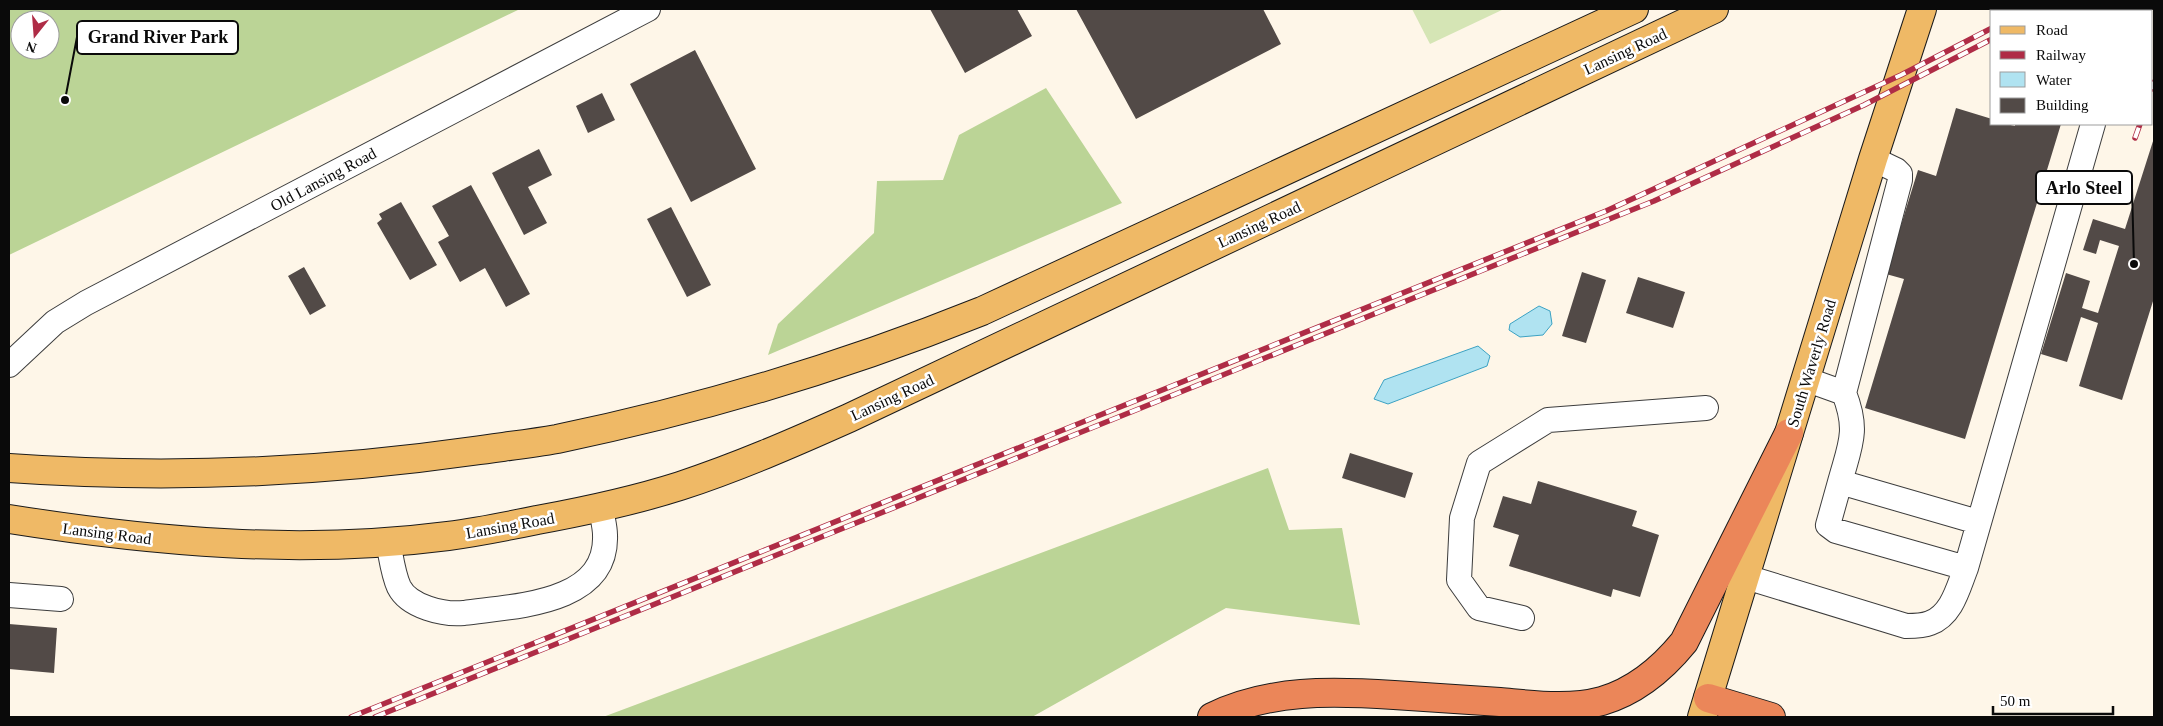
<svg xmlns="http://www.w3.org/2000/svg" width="2163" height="726" viewBox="0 0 2163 726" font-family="Georgia,serif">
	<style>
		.green { fill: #d5e5b5 }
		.forest { fill: #bbd496; fill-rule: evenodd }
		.water { fill: #b0e3f1; stroke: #3ca2c3 }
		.building { fill: #524a47 }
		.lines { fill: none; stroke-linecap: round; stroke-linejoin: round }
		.minor-casing { stroke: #3d3d3d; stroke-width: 26 }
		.major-casing { stroke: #1b1b1b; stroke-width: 30 }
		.highway-casing { stroke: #1b1b1b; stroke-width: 30 }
		.minor { stroke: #fff; stroke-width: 24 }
		.major { stroke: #efb966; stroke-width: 28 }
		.highway { stroke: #eb8659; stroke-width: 28 }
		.rail-casing { stroke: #af2c46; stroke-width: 5.5 }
		.rail { stroke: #fff; stroke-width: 4; stroke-dasharray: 11; stroke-linecap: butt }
		.labels { text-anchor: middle; stroke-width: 5; stroke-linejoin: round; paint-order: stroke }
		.street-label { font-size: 16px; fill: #0a0a0a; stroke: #fff }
		.leader { fill: none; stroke: #0a0a0a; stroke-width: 2 }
		.callout-dot { fill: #0a0a0a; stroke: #fff; stroke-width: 2 }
		.callout { fill: #fff; stroke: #0a0a0a; stroke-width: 2 }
		.callout-label { font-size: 18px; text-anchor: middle; font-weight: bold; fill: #0a0a0a }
	</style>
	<rect width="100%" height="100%" fill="#fef6e8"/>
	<path class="green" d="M1412 9H1504L1430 44Z"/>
	<path class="forest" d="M9 9H520L9 255ZM20 20H50V50H20Z
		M1046 88 1122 203 768 355 778 324 874 233 877 181 943 180 959 135Z
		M1268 468 1289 530 1342 528 1360 625 1226 608 1032 717H603Z"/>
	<path class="water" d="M1539 306 1550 311 1552 324 1543 335 1520 337 1509 330 1510 324Z
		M1478 346 1490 356 1487 366 1388 404 1374 399 1384 380Z"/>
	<path class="building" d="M930 9H1017L1032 36 965 73Z
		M1076 9H1263L1281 44 1136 119Z
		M695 50 756 169 691 202 630 84Z
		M602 93 615 120 588 133 576 106Z
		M1956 108 1992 119V124H2006L2015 126V124H2061L1965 439 1865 408 1904 279 1886 274 1918 170 1936 176Z
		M2154 138V298L2122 400 2079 386 2098 323 2081 317 2067 362 2041 354 2066 273 2090 281 2082 308 2098 313 2119 246 2100 240 2096 254 2083 250 2093 219 2125 229Z
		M539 149 552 175 528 187 547 223 524 235 492 173Z
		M471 185 530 294 506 307 485 268 460 282 438 242 449 236 432 206Z
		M401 202 437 265 410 280 377 223 382 219 379 214Z
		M671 207 711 285 687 297 647 219Z
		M304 267 326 306 310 315 288 276Z
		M1582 272 1606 280 1586 343 1562 336Z
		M1638 277 1685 292 1673 328 1626 313Z
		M1350 453 1413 473 1405 498 1342 478Z
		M1538 481 1637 511 1632 526 1659 535 1640 597 1613 589 1611 597 1509 566 1519 535 1493 527 1503 496 1531 504Z
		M9 624 57 628 54 673 9 669Z"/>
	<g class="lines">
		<defs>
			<path id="minor" d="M2135 11 2139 9
				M9 365 55 322 86 303 648 9
				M1805 379 1844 393 1900 180V174L1896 170 1873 159
				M1844 393C1859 431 1850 445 1840 482L1978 522
				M1840 482 1828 525 1836 531 1966 568
				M388 542C391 556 393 574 399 587 409 607 444 615 464 613 512 606 608 605 605 535 605 526 602 517 601 508
				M1746 577 1906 626C1913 626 1923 626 1930 623 1952 615 1958 588 1966 568L2093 124
				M9 595 61 599
				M1522 618 1479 608 1459 580 1462 518 1479 463 1548 420 1706 408"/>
			<path id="major" d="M9 468C163 479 319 473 473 451 500 447 529 444 557 439 702 409 845 366 982 311L1634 9
				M9 519C154 542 301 555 448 536 478 532 508 526 537 520 586 511 633 501 680 486 738 467 793 443 849 418L1714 9
				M1702 717 1873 159 1922 9"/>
			<path id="highway" d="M1708 698 1771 717
				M1212 717C1270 689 1331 691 1394 695 1429 697 1465 700 1500 702 1534 705 1569 710 1602 701 1636 691 1662 669 1684 642L1789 433"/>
		</defs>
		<use href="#minor" class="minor-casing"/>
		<use href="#major" class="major-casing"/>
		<use href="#highway" class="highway-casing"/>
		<use href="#minor" class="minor"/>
		<use href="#major" class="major"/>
		<use href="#highway" class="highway"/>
		<defs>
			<path id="rail" d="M2025 11 2029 9
				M2046 11 2051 9
				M2152 89 2154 82
				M2135 138 2140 124
				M351 717 1606 211 1901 75 1992 28
				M375 717 1654 201 1864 105 1992 39"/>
		</defs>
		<use href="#rail" class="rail-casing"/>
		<use href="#rail" class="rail"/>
	</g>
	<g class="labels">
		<g class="street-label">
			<text transform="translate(1625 51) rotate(-25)" y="6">Lansing Road</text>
			<text transform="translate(323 179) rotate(-28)" y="6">Old Lansing Road</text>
			<text transform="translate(1259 224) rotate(-25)" y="6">Lansing Road</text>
			<text transform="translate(1811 363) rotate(-73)" y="6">South Waverly Road</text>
			<text transform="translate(892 397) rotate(-25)" y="6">Lansing Road</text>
			<text transform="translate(510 525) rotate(-10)" y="6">Lansing Road</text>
			<text transform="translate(107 533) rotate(7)" y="6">Lansing Road</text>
		</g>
	</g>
	<path class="leader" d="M65 100L77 37M2134 264L2132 188"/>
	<g class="callout-dot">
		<circle cx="65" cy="100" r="5"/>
		<circle cx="2134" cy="264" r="5"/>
	</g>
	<g class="callout">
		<rect x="77" y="21" width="161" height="33" rx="5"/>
		<rect x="2036" y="171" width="96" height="33" rx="5"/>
	</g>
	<g class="callout-label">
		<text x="158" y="43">Grand River Park</text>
		<text x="2084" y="194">Arlo Steel</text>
	</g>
	<rect width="2163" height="726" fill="none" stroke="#0a0a0a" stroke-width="20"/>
	<rect x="1990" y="10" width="162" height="115" fill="#ffffff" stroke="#9d9d9d"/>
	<rect x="2000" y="26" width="25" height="8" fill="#efb966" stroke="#9d9d9d"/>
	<text x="2036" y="35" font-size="15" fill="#0a0a0a">Road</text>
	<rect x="2000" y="51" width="25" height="8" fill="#af2c46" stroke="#9d9d9d"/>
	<text x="2036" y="60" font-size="15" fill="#0a0a0a">Railway</text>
	<rect x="2000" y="72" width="25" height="15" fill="#b0e3f1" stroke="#9d9d9d"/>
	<text x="2036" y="85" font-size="15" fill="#0a0a0a">Water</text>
	<rect x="2000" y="98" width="25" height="15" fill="#524a47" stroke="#9d9d9d"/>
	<text x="2036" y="110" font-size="15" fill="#0a0a0a">Building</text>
	<g transform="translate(35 35) rotate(197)"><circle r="24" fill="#ffffff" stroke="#9d9d9d"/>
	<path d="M0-4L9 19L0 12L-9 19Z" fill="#af2c46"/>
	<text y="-8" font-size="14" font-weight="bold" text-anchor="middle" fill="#0a0a0a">N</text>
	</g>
	<path d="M1993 706v8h120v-8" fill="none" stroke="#0a0a0a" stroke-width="2.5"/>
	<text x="2000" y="706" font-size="15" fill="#0a0a0a" stroke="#ffffff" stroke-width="4" paint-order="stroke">50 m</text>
</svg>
